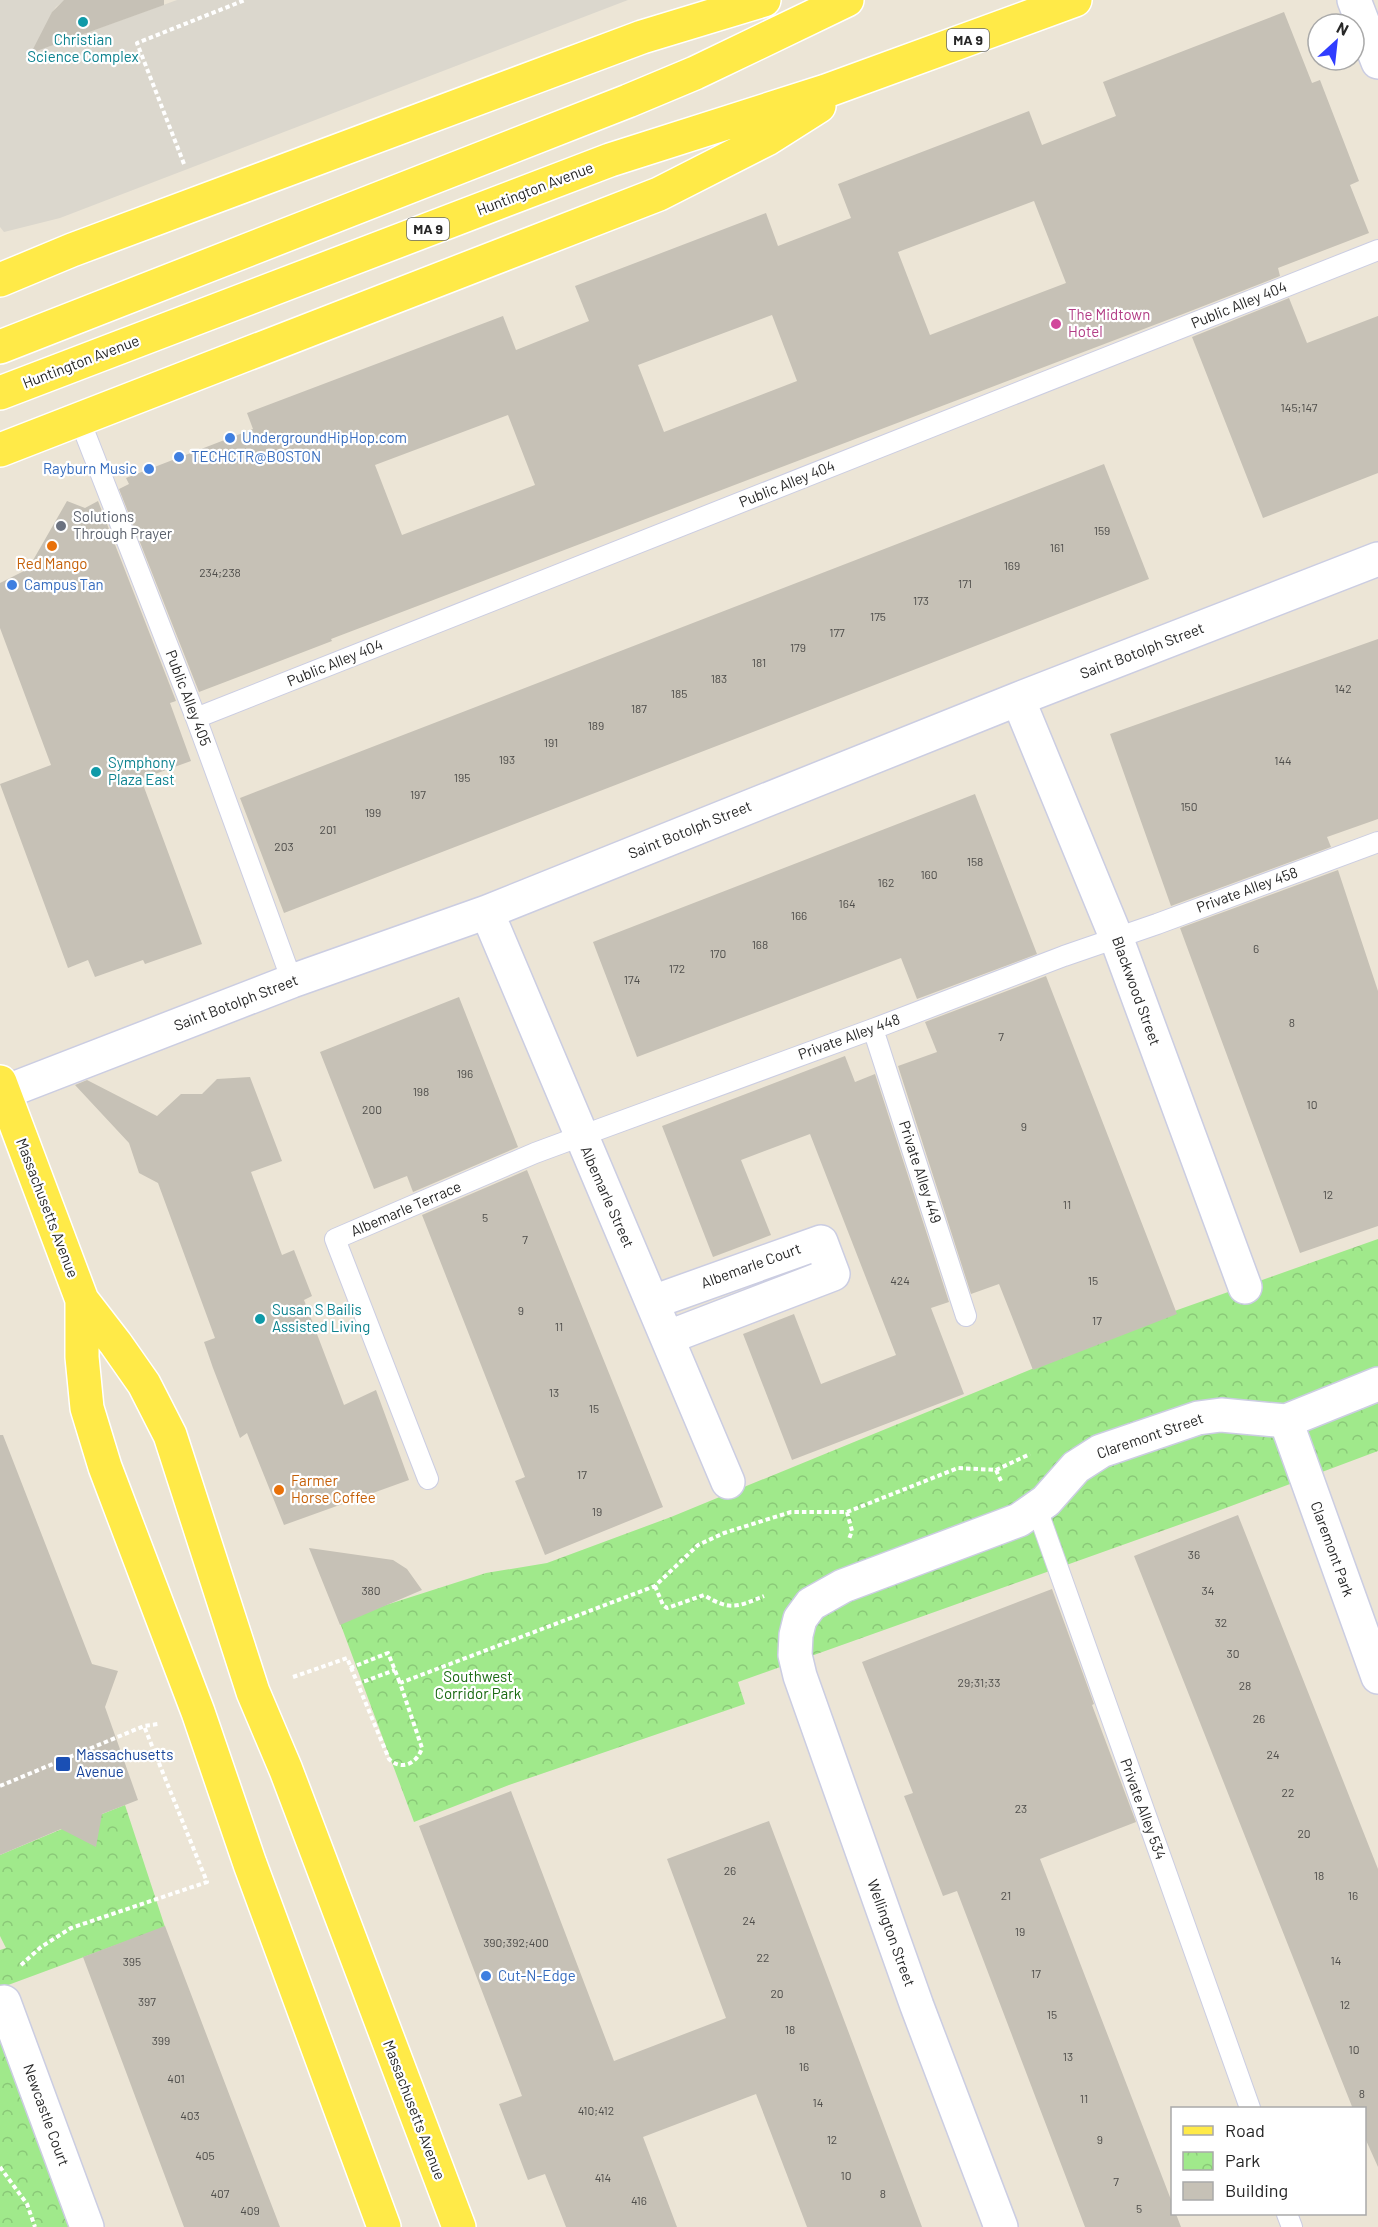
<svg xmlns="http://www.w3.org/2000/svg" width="1378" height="2227" viewBox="0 0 1378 2227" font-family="Barlow,sans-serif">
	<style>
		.park { fill: url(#park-crowns) }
		.plaza { fill: #dbd7cd }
		.building { fill: #c6c1b6; fill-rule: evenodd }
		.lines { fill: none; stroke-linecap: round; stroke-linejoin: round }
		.lane-casing { stroke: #cbcde2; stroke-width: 22 }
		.street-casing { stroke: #cbcde2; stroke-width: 36 }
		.primary-casing { stroke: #fff; stroke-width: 36 }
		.path { stroke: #fff; stroke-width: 4; stroke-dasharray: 4.5 3; stroke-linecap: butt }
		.lane { stroke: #fff; stroke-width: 20 }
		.street { stroke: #fff; stroke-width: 33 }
		.primary { stroke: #ffea48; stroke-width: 33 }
		.culture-dot { fill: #0f9aa8; stroke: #fff; stroke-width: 2 }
		.hotel-dot { fill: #d1479c; stroke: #fff; stroke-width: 2 }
		.shop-dot { fill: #3f7fe0; stroke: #fff; stroke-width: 2 }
		.worship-dot { fill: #6b7280; stroke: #fff; stroke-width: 2 }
		.food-dot { fill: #e8710a; stroke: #fff; stroke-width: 2 }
		.transit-dot { fill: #1a4fb4; stroke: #fff; stroke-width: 2 }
		.labels { text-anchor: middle; stroke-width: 4.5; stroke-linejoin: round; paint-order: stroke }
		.number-label { font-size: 12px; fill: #4f4e4b }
		.shield { fill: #fff; stroke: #686868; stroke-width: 1.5 }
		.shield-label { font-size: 14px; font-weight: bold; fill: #272727 }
		.culture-label { font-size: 15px; fill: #0d838f; stroke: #fff; text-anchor: start }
		.street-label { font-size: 15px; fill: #272727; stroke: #fff }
		.hotel-label { font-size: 15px; fill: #b23c85; stroke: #fff; text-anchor: start }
		.shop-label { font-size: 15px; fill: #366cbe; stroke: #fff; text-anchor: start }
		.worship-label { font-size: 15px; fill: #5b616d; stroke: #fff; text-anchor: start }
		.food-label { font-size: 15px; fill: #c56008; stroke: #fff }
		.park-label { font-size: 15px; fill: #196911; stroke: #fff }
		.transit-label { font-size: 15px; fill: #164399; stroke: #fff; text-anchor: start }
	</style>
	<defs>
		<pattern id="park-crowns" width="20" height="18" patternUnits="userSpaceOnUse" patternTransform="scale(1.5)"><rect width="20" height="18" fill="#a0e98b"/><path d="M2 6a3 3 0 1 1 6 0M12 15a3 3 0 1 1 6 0" fill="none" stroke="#8ac878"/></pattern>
	</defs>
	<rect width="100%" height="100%" fill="#ece5d6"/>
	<path class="park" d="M1378 1239V1451L1215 1512 738 1682 745 1704 509 1785 414 1822 339 1620 486 1573 547 1563 671 1517 1166 1314Z
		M125 1805 165 1927 0 1988V1950L6 1948 0 1936V1855L69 1826 75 1835 84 1840 97 1816Z
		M0 2029 70 2227H0Z"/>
	<path class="plaza" d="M0 0H65L56 7 51 14 55 44 177 0H628L60 218 4 232 0 227Z"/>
	<path class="building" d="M64 0H164V5L31 53 52 12Z
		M1284 12 1312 83 1320 80 1359 181 1350 185 1369 233 1278 268 1280 276 1183 314 331 639 332 641 199 692 119 489 129 484 126 478 253 429 247 413 503 316 516 350 589 321 575 286 766 213 778 246 851 218 838 184 1029 111 1042 145 1116 116 1103 82ZM1034 201 1066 283 930 335 898 252ZM772 315 797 381 664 432 638 365ZM508 415 535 485 402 535 375 465Z
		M1289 298 1307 343 1378 316V473L1263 518 1192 337Z
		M1104 464 1149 579 284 913 240 798Z
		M67 501 85 508 98 501 176 701 170 703 191 761 141 779 202 944 145 964 143 960 95 977 88 960 68 968 0 784 51 765 0 628V583L28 569Z
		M1378 639V819L1327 837 1331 847 1171 906 1110 734Z
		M975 794 1037 954 917 999 901 958 637 1057 593 942Z
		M1338 870 1378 991V1226L1300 1253 1180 928Z
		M1046 976 1177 1314 1033 1370 999 1284 971 1294 898 1066 937 1052 925 1022Z
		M459 997 518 1147 413 1192 407 1176 374 1189 320 1052Z
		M845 1056 855 1082 875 1074 949 1302 931 1308 964 1394 792 1460 743 1334 794 1314 821 1384 896 1355 810 1134 741 1160 771 1235 713 1257 662 1126Z
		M250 1077 282 1161 251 1172 282 1255 294 1250 312 1296 304 1300 344 1405 376 1390 409 1480 284 1525 247 1433 240 1438 213 1368 204 1342 215 1338 158 1183 139 1173 129 1143 75 1085 87 1080 157 1116 181 1094H202L217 1079Z
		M527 1170 663 1507 545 1555 515 1481 525 1477 422 1215Z
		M0 1435H3L92 1664 118 1671 105 1707 138 1800 102 1814 96 1847 61 1829 0 1855Z
		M1238 1515 1378 1869V2167L1365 2138V2109H1353L1134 1556Z
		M309 1548 393 1560 407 1569 422 1590 340 1625Z
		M1052 1589 1094 1704 1092 1705 1136 1822 1040 1859 1173 2205V2214H1176L1181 2227H1085L957 1891 943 1896 904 1796 913 1793 862 1662Z
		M511 1791 614 2061 726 2018 667 1859 769 1821 922 2227H807L756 2094 643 2137 677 2227H566L545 2174 528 2180 499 2104 522 2096 419 1826Z
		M165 1926 239 2120 280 2227H184L83 1957Z"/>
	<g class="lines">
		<defs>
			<path id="lane" d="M79 418 196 718 292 981
				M196 718 1378 250
				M873 1029 966 1316
				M428 1479 335 1239 535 1153 581 1136 873 1029 1064 956 1157 924 1378 842
				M1037 1509 1250 2108
				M1287 2214 1292 2227"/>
			<path id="street" d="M1354 0 1378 62
				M1018 699 1116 937 1245 1287
				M487 912C566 1102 649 1291 728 1482
				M0 1094 292 981 487 912 1018 699 1378 559
				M653 1302 821 1242 833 1274 669 1337
				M1286 1421 1378 1677
				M4 2002 87 2227
				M1001 2227 917 2006 800 1676 795 1655 796 1635 800 1619 811 1604 843 1586 1019 1520 1046 1501 1076 1467 1101 1451 1198 1418 1221 1415 1286 1421 1378 1384"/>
			<path id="primary" d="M0 280 72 250 642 37 764 0
				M0 347 628 101 695 73 847 0
				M0 393 610 160 826 91 1075 0
				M0 450 659 194 767 139 819 106
				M0 1082 82 1300 116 1344 144 1384 170 1435 253 1692 286 1770 459 2227
				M82 1300V1357L87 1408 105 1467 198 1712 250 1864 384 2227"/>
		</defs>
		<use href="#lane" class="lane-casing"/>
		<use href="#street" class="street-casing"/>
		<use href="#primary" class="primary-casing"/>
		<path class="path" d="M184 164 137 43 245 0
			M996 1470 1002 1483
			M847 1512 852 1531 849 1539
			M655 1586 663 1605 667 1608 704 1595C729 1611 738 1607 764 1596
			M350 1668 388 1653 400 1683
			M293 1677 347 1658 389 1759C401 1771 417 1764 422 1748L400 1683 655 1586 698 1545 724 1533 791 1512H847L958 1468 996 1470 1030 1454
			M357 1684 395 1670
			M0 1786 144 1726 158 1724
			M21 1965 41 1947 71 1928 207 1882 144 1726
			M0 2167 27 2204 35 2227"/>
		<use href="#lane" class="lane"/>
		<use href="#street" class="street"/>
		<use href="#primary" class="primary"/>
	</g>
	<g class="culture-dot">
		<circle cx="83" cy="22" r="6"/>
		<circle cx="96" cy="772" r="6"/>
		<circle cx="260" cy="1319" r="6"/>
	</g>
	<circle class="hotel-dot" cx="1056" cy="324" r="6"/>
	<g class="shop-dot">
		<circle cx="230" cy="438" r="6"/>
		<circle cx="179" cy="457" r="6"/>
		<circle cx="149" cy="469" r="6"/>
		<circle cx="12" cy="585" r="6"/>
		<circle cx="486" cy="1976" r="6"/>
	</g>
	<circle class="worship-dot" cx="61" cy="526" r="6"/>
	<g class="food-dot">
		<circle cx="52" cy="546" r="6"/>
		<circle cx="279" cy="1490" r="6"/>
	</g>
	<rect class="transit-dot" x="55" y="1756" width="16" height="16" rx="3"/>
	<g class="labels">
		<g class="number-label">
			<text x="1299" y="412">145;147</text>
			<text x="1102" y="535">159</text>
			<text x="1057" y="552">161</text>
			<text x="1012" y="570">169</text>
			<text x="220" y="577">234;238</text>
			<text x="965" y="588">171</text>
			<text x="921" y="605">173</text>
			<text x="878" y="621">175</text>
			<text x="837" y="637">177</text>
			<text x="798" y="652">179</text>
			<text x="759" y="667">181</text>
			<text x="719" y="683">183</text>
			<text x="1343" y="693">142</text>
			<text x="679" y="698">185</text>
			<text x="639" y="713">187</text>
			<text x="596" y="730">189</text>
			<text x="551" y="747">191</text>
			<text x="507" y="764">193</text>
			<text x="1283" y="765">144</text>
			<text x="462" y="782">195</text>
			<text x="418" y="799">197</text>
			<text x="1189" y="811">150</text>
			<text x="373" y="817">199</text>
			<text x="328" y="834">201</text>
			<text x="284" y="851">203</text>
			<text x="975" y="866">158</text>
			<text x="929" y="879">160</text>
			<text x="886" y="887">162</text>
			<text x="847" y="908">164</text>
			<text x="799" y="920">166</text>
			<text x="760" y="949">168</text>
			<text x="1256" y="953">6</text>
			<text x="718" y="958">170</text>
			<text x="677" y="973">172</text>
			<text x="632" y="984">174</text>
			<text x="1292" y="1027">8</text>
			<text x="1001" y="1041">7</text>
			<text x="465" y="1078">196</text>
			<text x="421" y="1096">198</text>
			<text x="1312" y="1109">10</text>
			<text x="372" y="1114">200</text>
			<text x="1024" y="1131">9</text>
			<text x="1328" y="1199">12</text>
			<text x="1067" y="1209">11</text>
			<text x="485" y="1222">5</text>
			<text x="525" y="1244">7</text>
			<text x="900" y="1285">424</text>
			<text x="1093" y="1285">15</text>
			<text x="521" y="1315">9</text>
			<text x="1097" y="1325">17</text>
			<text x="559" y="1331">11</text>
			<text x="554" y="1397">13</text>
			<text x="594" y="1413">15</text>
			<text x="582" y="1479">17</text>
			<text x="597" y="1516">19</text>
			<text x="1194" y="1559">36</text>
			<text x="371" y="1595">380</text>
			<text x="1208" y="1595">34</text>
			<text x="1221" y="1627">32</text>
			<text x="1233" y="1658">30</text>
			<text x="979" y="1687">29;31;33</text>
			<text x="1245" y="1690">28</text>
			<text x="1259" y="1723">26</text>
			<text x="1273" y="1759">24</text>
			<text x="1288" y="1797">22</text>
			<text x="1021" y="1813">23</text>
			<text x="1304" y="1838">20</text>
			<text x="730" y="1875">26</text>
			<text x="1319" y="1880">18</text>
			<text x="1006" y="1900">21</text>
			<text x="1353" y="1900">16</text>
			<text x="749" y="1925">24</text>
			<text x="1020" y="1936">19</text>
			<text x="516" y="1947">390;392;400</text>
			<text x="763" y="1962">22</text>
			<text x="1336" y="1965">14</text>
			<text x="132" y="1966">395</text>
			<text x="1036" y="1978">17</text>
			<text x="777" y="1998">20</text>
			<text x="147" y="2006">397</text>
			<text x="1345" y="2009">12</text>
			<text x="1052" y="2019">15</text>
			<text x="790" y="2034">18</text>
			<text x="161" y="2045">399</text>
			<text x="1354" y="2054">10</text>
			<text x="1068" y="2061">13</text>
			<text x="804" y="2071">16</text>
			<text x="176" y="2083">401</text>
			<text x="1362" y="2098">8</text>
			<text x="1084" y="2103">11</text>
			<text x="818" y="2107">14</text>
			<text x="596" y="2115">410;412</text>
			<text x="190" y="2120">403</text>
			<text x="832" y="2144">12</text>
			<text x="1100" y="2144">9</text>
			<text x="205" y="2160">405</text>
			<text x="846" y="2180">10</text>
			<text x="603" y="2182">414</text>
			<text x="1116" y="2186">7</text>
			<text x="220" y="2198">407</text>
			<text x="883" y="2198">8</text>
			<text x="639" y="2205">416</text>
			<text x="1139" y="2213">5</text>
			<text x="250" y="2215">409</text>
		</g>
		<g class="shield">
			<rect x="947" y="29" width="42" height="22" rx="4.5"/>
			<rect x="407" y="218" width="42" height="22" rx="4.5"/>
		</g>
		<g class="shield-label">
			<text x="968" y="45">MA 9</text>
			<text x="428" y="234">MA 9</text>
		</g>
		<g class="culture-label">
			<text x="83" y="45" text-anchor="middle">Christian<tspan x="83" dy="17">Science Complex</tspan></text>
			<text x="108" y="768">Symphony<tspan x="108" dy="17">Plaza East</tspan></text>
			<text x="272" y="1315">Susan S Bailis<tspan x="272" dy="17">Assisted Living</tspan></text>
		</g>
		<g class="street-label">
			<text transform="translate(535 189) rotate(-21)" y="5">Huntington Avenue</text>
			<text transform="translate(1239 305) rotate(-22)" y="5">Public Alley 404</text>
			<text transform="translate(81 362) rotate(-21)" y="5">Huntington Avenue</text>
			<text transform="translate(787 484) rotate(-22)" y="5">Public Alley 404</text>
			<text transform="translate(1142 651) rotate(-21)" y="5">Saint Botolph Street</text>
			<text transform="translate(335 663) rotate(-22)" y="5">Public Alley 404</text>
			<text transform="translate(188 698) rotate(69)" y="5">Public Alley 405</text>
			<text transform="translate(690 830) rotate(-22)" y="5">Saint Botolph Street</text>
			<text transform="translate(1247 890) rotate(-20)" y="5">Private Alley 458</text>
			<text transform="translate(1136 991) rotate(70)" y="5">Blackwood Street</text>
			<text transform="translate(236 1003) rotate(-21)" y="5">Saint Botolph Street</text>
			<text transform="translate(849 1037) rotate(-20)" y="5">Private Alley 448</text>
			<text transform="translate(920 1172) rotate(72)" y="5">Private Alley 449</text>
			<text transform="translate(607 1197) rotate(66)" y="5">Albemarle Street</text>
			<text transform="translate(47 1208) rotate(69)" y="5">Massachusetts Avenue</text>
			<text transform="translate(406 1209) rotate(-23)" y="5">Albemarle Terrace</text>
			<text transform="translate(751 1266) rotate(-20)" y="5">Albemarle Court</text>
			<text transform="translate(1150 1436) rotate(-19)" y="5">Claremont Street</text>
			<text transform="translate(1332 1549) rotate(70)" y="5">Claremont Park</text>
			<text transform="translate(1143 1809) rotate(70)" y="5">Private Alley 534</text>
			<text transform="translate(891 1933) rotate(70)" y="5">Wellington Street</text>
			<text transform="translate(414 2110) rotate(69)" y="5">Massachusetts Avenue</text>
			<text transform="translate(46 2115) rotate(70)" y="5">Newcastle Court</text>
		</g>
		<g class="hotel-label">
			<text x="1068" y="320">The Midtown<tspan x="1068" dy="17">Hotel</tspan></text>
		</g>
		<g class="shop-label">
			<text x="242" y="443">UndergroundHipHop.com</text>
			<text x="191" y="462">TECHCTR@BOSTON</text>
			<text x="137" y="474" text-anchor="end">Rayburn Music</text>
			<text x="24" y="590">Campus Tan</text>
			<text x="498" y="1981">Cut-N-Edge</text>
		</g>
		<g class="worship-label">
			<text x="73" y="522">Solutions<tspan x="73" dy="17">Through Prayer</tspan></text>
		</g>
		<g class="food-label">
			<text x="52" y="569">Red Mango</text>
			<text x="291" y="1486" text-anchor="start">Farmer<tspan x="291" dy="17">Horse Coffee</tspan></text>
		</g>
		<g class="park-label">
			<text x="478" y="1682">Southwest<tspan x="478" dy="17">Corridor Park</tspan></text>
		</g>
		<g class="transit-label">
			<text x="76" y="1760">Massachusetts<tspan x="76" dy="17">Avenue</tspan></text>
		</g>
	</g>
	<rect x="1171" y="2107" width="195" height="108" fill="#ffffff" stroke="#a9a9a9" stroke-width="1.5"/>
	<rect x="1183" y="2126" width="30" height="9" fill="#ffea48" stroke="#a9a9a9" stroke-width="1.5"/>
	<text x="1225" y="2137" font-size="18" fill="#272727">Road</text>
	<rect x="1183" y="2152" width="30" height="18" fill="url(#park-crowns)" stroke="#a9a9a9" stroke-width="1.5"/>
	<text x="1225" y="2167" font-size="18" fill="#272727">Park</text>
	<rect x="1183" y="2182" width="30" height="18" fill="#c6c1b6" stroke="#a9a9a9" stroke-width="1.5"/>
	<text x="1225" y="2197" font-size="18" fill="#272727">Building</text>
	<g transform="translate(1336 42) rotate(27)"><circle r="28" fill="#ffffff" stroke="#a9a9a9" stroke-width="1.5"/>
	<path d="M0-4.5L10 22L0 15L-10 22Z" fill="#303dff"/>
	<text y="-9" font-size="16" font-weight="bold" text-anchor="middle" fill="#272727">N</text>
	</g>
</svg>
